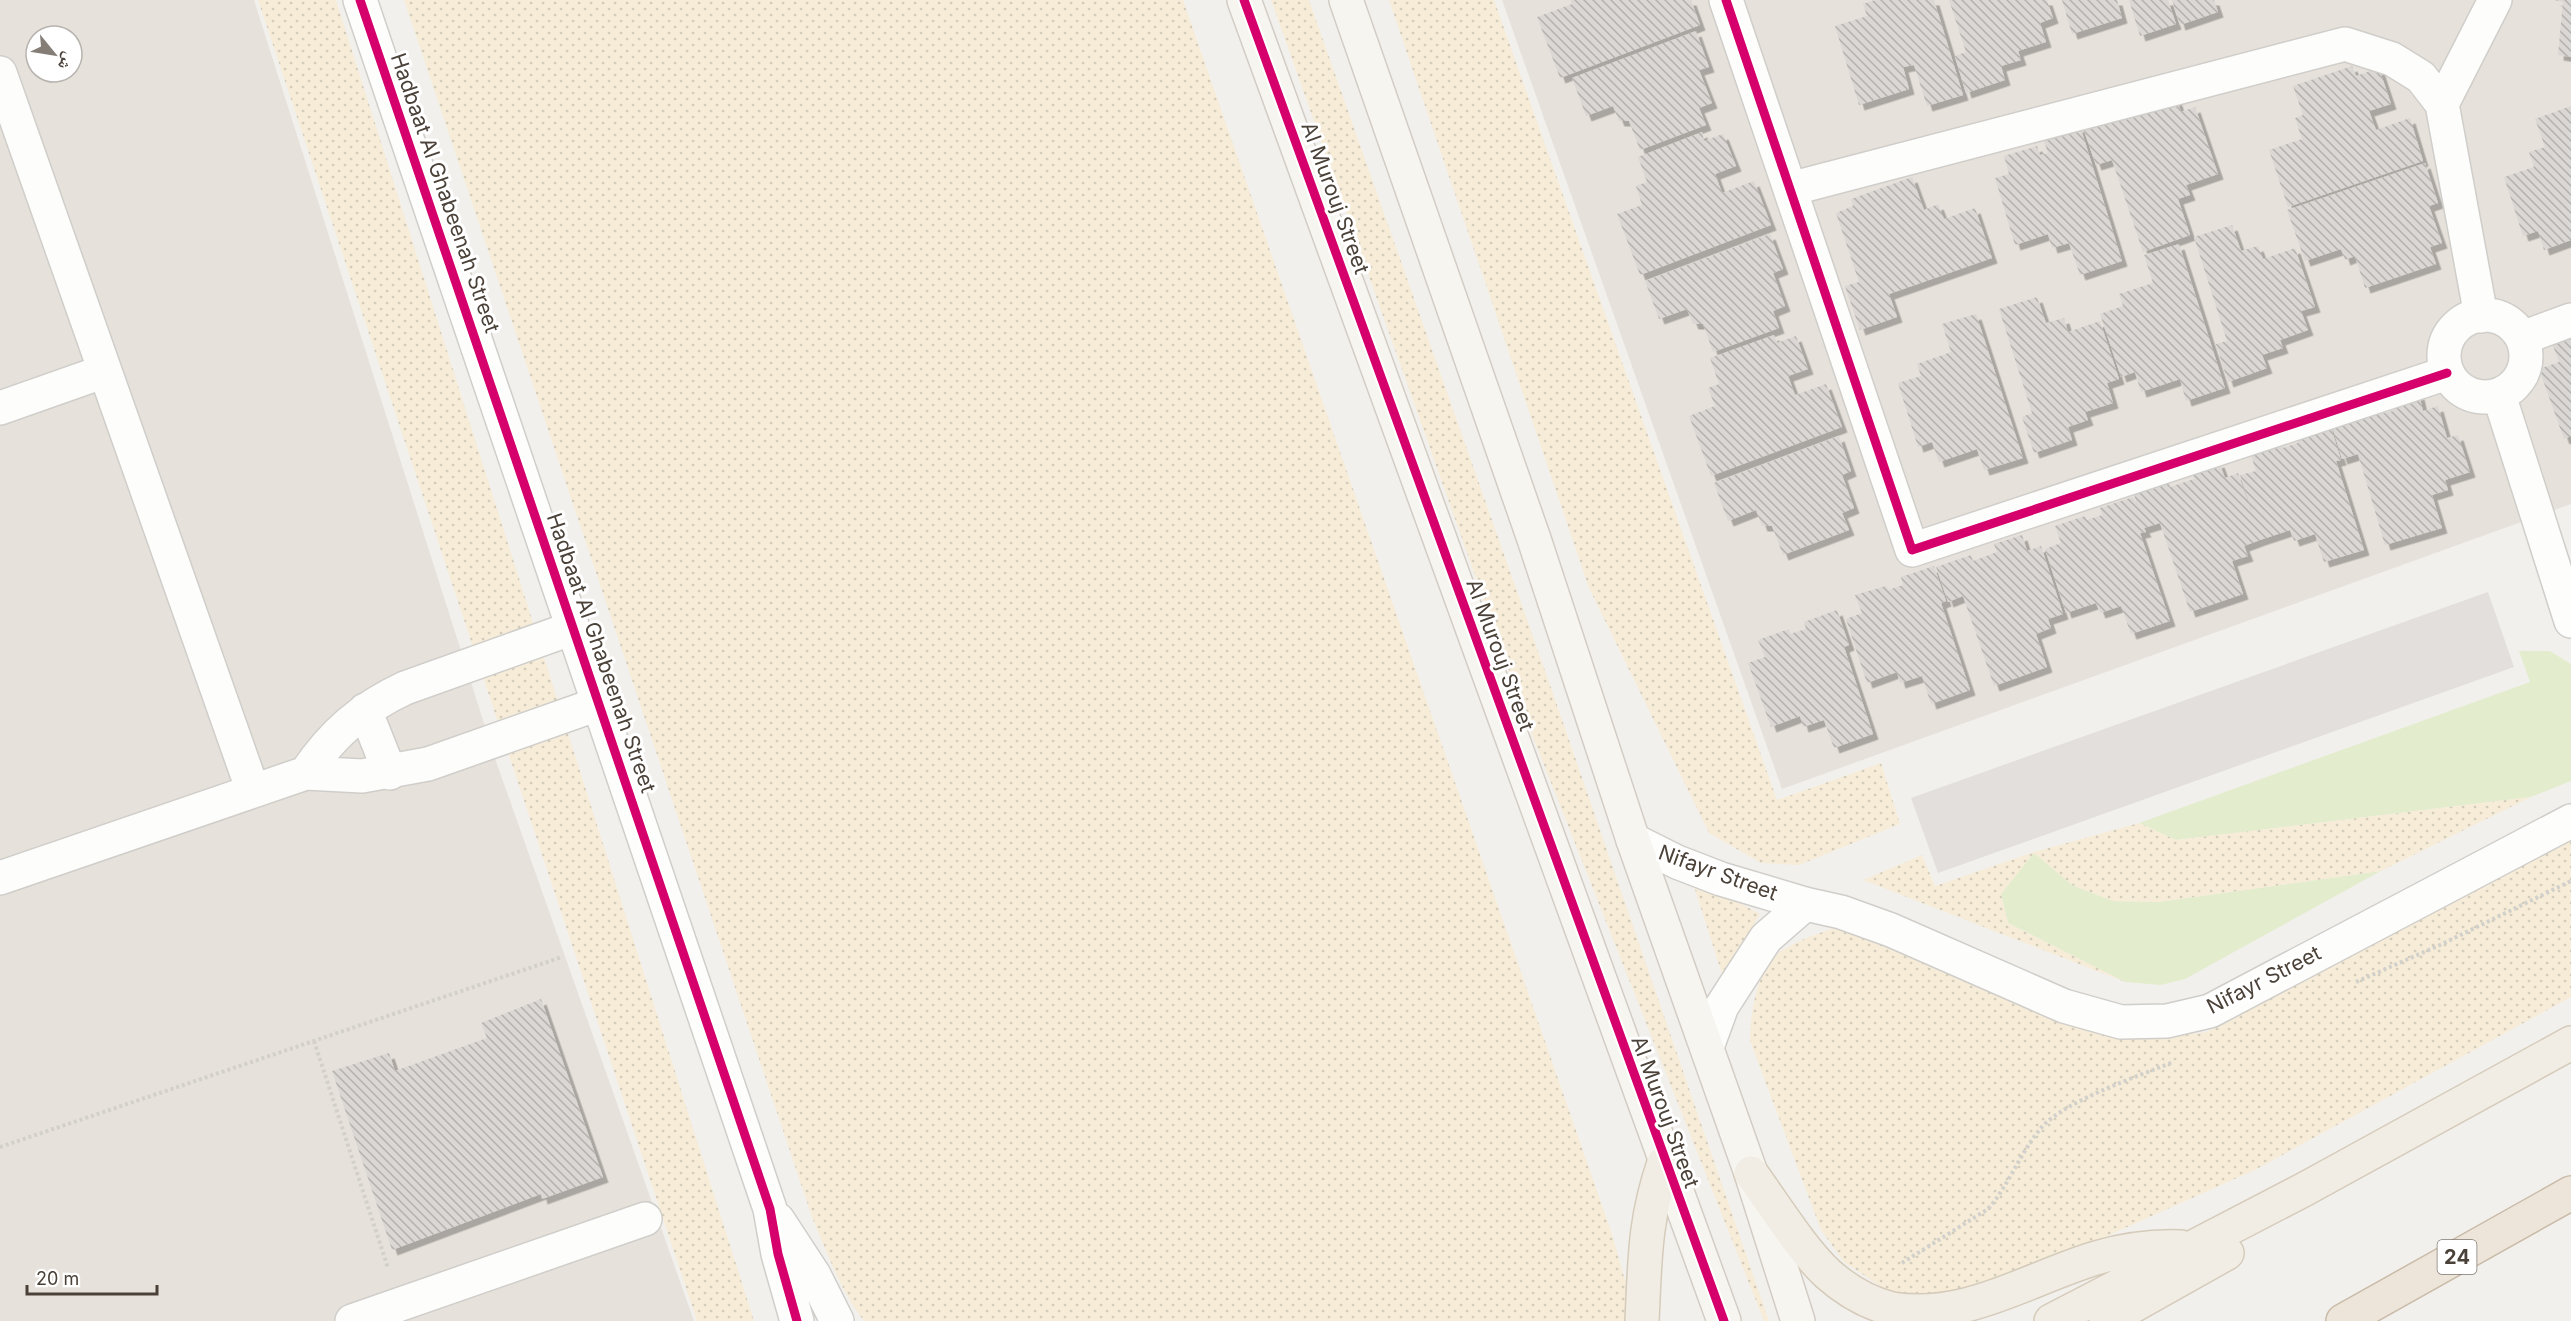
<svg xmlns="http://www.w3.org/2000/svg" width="2571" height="1321" viewBox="0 0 2571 1321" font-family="Inter,'Noto Naskh Arabic',sans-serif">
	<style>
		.residential { fill: #e6e1da; fill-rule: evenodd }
		.grass { fill: #e3edcd }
		.sand { fill: url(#sand-dots) }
		.parking { fill: #e2dfdc }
		.building { fill: url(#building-back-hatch); filter: url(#shadow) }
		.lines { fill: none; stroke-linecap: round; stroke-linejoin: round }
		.street-casing { stroke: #d0ceca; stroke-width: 36 }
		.secondary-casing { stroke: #d2ccc4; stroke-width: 36 }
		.primary-casing { stroke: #d5cbba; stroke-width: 36 }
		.highway-casing { stroke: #cabba8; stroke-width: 36 }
		.path { stroke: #d2d0cb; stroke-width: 4; stroke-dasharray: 3 3; stroke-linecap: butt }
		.street { stroke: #fdfdfc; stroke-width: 33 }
		.secondary { stroke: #f7f5f0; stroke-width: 33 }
		.primary { stroke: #f2ede4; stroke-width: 33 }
		.highway { stroke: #ede5da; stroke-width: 33 }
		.cycleway-casing { stroke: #fff; stroke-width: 13 }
		.cycleway { stroke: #d6006c; stroke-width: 9 }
		.labels { text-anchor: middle; stroke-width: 6; stroke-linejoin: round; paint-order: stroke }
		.shield { fill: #fff; stroke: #807a74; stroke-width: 1.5 }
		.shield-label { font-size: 20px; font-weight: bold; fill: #4a4138 }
		.street-label { font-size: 21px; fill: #4a4138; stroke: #fff }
	</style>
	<defs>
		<pattern id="sand-dots" width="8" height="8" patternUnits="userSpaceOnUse" patternTransform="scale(1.5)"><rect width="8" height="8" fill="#f6ecd8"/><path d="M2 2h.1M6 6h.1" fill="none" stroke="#d4ccba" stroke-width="1.8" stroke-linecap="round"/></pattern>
		<pattern id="building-back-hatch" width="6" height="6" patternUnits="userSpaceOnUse" patternTransform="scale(1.5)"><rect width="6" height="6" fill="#dad7d4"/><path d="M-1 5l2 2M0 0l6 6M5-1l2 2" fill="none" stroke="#b3b0ad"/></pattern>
		<filter id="shadow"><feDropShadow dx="5.5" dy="5.5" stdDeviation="0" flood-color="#0004"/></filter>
	</defs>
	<rect width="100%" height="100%" fill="#f2f0ed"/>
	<path class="residential" d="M0 0H254L497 764 694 1321H0ZM36 36H72V72H36Z
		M1502 0H2571V504L1782 789Z"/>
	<path class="grass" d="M2519 651H2550L2571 664V781L2531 797 2176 840 2139 823 2530 682Z
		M2034 852 2072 885 2114 901 2158 902 2381 871 2185 979 2161 985 2125 982 2008 923 2001 894Z"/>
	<path class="sand" d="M258 0H336L754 1321H697Z
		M404 0H1183L1612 1234 1628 1291 1627 1321H864C841 1291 828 1255 813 1220Z
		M1271 0H1309L1556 702 1769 1321H1764L1527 722Z
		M1389 0H1494L1777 800 1881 763 1900 824 1799 865 1761 863 1709 833 1589 588Z
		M2531 797 2381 871 2158 902 2113 901 2072 885 2034 853 2001 894 2008 923 2125 982 1863 880 1922 855 1935 886 2034 852 2139 823 2176 840Z
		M2571 829V997L2255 1170 2004 1282 1926 1301 1888 1291 1844 1262 1821 1230 1750 1041C1750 1014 1757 967 1781 951 1800 939 1821 932 1842 926L2172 1036 2207 1032Z
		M1691 877 1760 914 1723 977Z"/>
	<path class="parking" d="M2488 592 2514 667 1938 873 1911 798Z"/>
	<path class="building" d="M1571 0H1691L1700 25 1560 78 1537 17 1572 4Z
		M1875 0H1934L1963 95 1927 106 1914 65 1903 67 1909 89 1859 105 1835 26 1867 16 1863 4Z
		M1949 0H2047L2053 18 2040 23 2046 42 2018 51 2021 60 2001 66 2005 80 1966 93 1955 56 1966 52Z
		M2062 0H2117L2122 18 2072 34Z
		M2129 0H2168L2176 24 2140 36Z
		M2172 0H2214L2218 12 2180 25Z
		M2554 0H2571V57L2558 55 2563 2Z
		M1696 31 1709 67 1699 70 1712 103 1699 108 1706 125 1640 150 1629 121H1619L1613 106 1586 116 1572 78Z
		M2352 66 2356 76 2379 68 2391 104 2369 111 2376 130 2410 118 2423 161 2288 207 2269 150 2302 139 2295 118 2303 115 2293 86Z
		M2176 98 2181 112 2195 107 2218 174 2186 185 2190 195 2178 199 2190 235 2143 252 2112 160 2096 165 2082 125Z
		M2571 106V240L2544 250 2538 231 2523 236 2504 177 2534 167 2529 152 2545 147 2535 119Z
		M2080 126 2122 261 2080 275 2069 243 2052 248 2048 234 2015 245 1995 178 2009 174 2004 156 2037 146 2040 155 2048 153 2043 138Z
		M1702 132 1704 141 1723 134 1736 166 1715 174 1722 193 1754 181 1771 225 1640 275 1617 214 1642 205 1636 186 1647 182 1638 157Z
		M2425 163 2438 203 2429 206 2442 243 2430 247 2436 264 2365 288 2355 256 2345 260 2341 249 2305 261 2287 210Z
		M1912 177 1924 210 1938 204 1944 219 1975 208 1992 258 1889 294 1897 317 1860 330 1845 286 1859 282 1836 213 1853 206 1851 199Z
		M2232 225 2241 251 2258 246 2263 259 2295 248 2315 307 2301 311 2308 330 2280 340 2283 348 2262 355 2267 368 2228 382 2216 344 2227 341 2194 237Z
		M1770 234 1783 269 1773 273 1785 306 1773 311 1779 328 1713 352 1703 324H1693L1687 309 1659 319 1645 281Z
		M2179 244 2225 388 2186 401 2180 379 2141 392 2135 372 2121 377 2100 314 2123 306 2119 294 2153 283 2144 255Z
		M2037 297 2046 323 2064 318 2068 332 2100 321 2119 379 2107 383 2113 403 2085 412 2088 420 2068 427 2072 440 2034 453 2022 417 2032 413 1999 309Z
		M1976 314 2023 458 1984 470 1977 449 1939 462 1932 442 1918 447 1898 383 1921 376 1917 364 1951 352 1942 324Z
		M1774 335 1777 343 1796 336 1808 369 1788 376 1795 395 1826 384 1842 427 1711 476 1689 416 1715 406 1708 388 1719 384 1710 358Z
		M2571 336V436L2564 439 2539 369 2559 362 2552 343Z
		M2419 394 2423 411 2438 406 2447 438 2458 435 2470 472 2445 480 2448 490 2432 495 2442 528 2385 545 2358 454 2342 459 2331 423 2368 412 2369 417 2393 411 2391 402Z
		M2330 424 2341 460 2336 461 2364 550 2324 562 2315 534 2294 541 2290 530 2260 540 2244 546 2248 556 2232 561 2243 594 2190 612 2160 523 2144 528 2146 532 2140 533 2170 621 2131 634 2121 606 2100 613 2096 603 2066 613 2045 549 2061 543 2055 526 2085 516 2087 520 2102 515 2100 508 2133 497 2137 505 2134 494 2168 481 2170 487 2194 479 2192 471 2219 462 2225 478 2238 473 2254 518 2240 475 2256 471 2250 452 2281 443 2282 448 2298 443 2296 435Z
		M1839 436 1851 471 1842 475 1854 508 1842 513 1849 530 1783 555 1772 526H1762L1756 510 1728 521 1714 483Z
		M2022 535 2027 551 2041 546 2063 614 2048 619 2051 628 2036 634 2047 667 1994 686 1963 596 1948 602 1936 567 1971 555 1973 561 1997 552 1994 544Z
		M1934 566 1946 601 1941 603 1970 690 1931 704 1922 676 1900 683 1897 672 1867 683 1846 619 1862 613 1855 595 1886 586 1888 590 1903 585 1901 577Z
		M1837 610 1849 645 1844 647 1873 734 1834 748 1824 720 1803 727 1800 716 1771 727 1748 663 1765 657 1758 640 1789 629 1790 634 1806 629 1804 622Z
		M541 999 603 1177 542 1199 541 1194 392 1250 332 1071 389 1053 395 1071 487 1038 481 1023Z"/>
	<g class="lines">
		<defs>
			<path id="street" d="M360 0 770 1209 778 1254 797 1321
				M1726 0 1912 550 2447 373
				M0 73 253 791
				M1790 189 2345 44 2392 59 2421 77 2442 104
				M2444 356a41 41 0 1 1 82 0a41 41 0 1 1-82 0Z
				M2481 316 2442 104 2495 0
				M2522 338 2571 320
				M2499 395 2571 621
				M0 408 105 371
				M365 710 390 773
				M306 773C332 734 362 708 405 688L573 628
				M1633 840 1677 862 1721 879 1805 904 1841 912 1891 930 2064 1006 2121 1022 2167 1021 2210 1011 2571 821
				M0 878 306 773 362 776 428 764 598 704
				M1707 1047 1722 1006 1766 938 1805 904
				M778 1220 814 1275 837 1321
				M352 1321 645 1219"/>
			<path id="secondary" d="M1244 0 1724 1321
				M1346 0 1534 539 1633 840 1751 1173 1798 1321"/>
			<path id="primary" d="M1751 1173C1773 1203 1801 1249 1828 1274 1847 1291 1868 1303 1892 1309 1966 1321 2027 1279 2096 1258 2123 1250 2152 1246 2181 1247
				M1642 1321C1645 1261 1644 1221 1664 1163
				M2051 1321 2305 1189 2571 1043
				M2106 1321 2227 1253"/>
			<path id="highway" d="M2343 1321 2571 1193"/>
		</defs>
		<use href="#street" class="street-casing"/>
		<use href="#secondary" class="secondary-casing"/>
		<use href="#primary" class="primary-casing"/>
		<use href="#highway" class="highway-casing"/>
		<path class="path" d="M2356 982 2440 945 2571 881
			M314 1041 388 1268
			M0 1147 562 957
			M1902 1263 1988 1209C2009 1185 2020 1153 2041 1128 2064 1101 2139 1076 2173 1062"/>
		<use href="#street" class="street"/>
		<use href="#secondary" class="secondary"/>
		<use href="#primary" class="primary"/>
		<use href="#highway" class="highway"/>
		<defs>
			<path id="cycleway" d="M360 0 770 1209 778 1254 797 1321
				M1244 0 1724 1321
				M1726 0 1912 550 2447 373"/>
		</defs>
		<use href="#cycleway" class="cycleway-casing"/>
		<use href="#cycleway" class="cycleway"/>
	</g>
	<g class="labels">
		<rect class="shield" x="2437.5" y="1240" width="39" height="34" rx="4.5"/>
		<g class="shield-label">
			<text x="2457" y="1264">24</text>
		</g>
		<g class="street-label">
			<text transform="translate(445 193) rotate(71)" y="7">Hadbaat Al Ghabeenah Street</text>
			<text transform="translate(1335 198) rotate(70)" y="7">Al Murouj Street</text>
			<text transform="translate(601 653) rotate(71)" y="7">Hadbaat Al Ghabeenah Street</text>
			<text transform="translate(1500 655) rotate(70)" y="7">Al Murouj Street</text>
			<text transform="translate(1718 873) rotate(20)" y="7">Nifayr Street</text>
			<text transform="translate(2264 980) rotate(-27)" y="7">Nifayr Street</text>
			<text transform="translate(1665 1112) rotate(70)" y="7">Al Murouj Street</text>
		</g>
	</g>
	<g transform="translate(54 54) rotate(120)"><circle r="28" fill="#ffffff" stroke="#b7b3af" stroke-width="1.5"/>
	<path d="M0-4.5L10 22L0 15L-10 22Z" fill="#857e77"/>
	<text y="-9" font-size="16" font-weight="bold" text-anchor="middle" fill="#4a4138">ش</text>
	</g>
	<path d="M27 1285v9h130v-9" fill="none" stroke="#4a4138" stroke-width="3"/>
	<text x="36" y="1285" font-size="18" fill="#4a4138" stroke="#ffffff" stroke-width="4.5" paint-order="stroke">20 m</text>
</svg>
